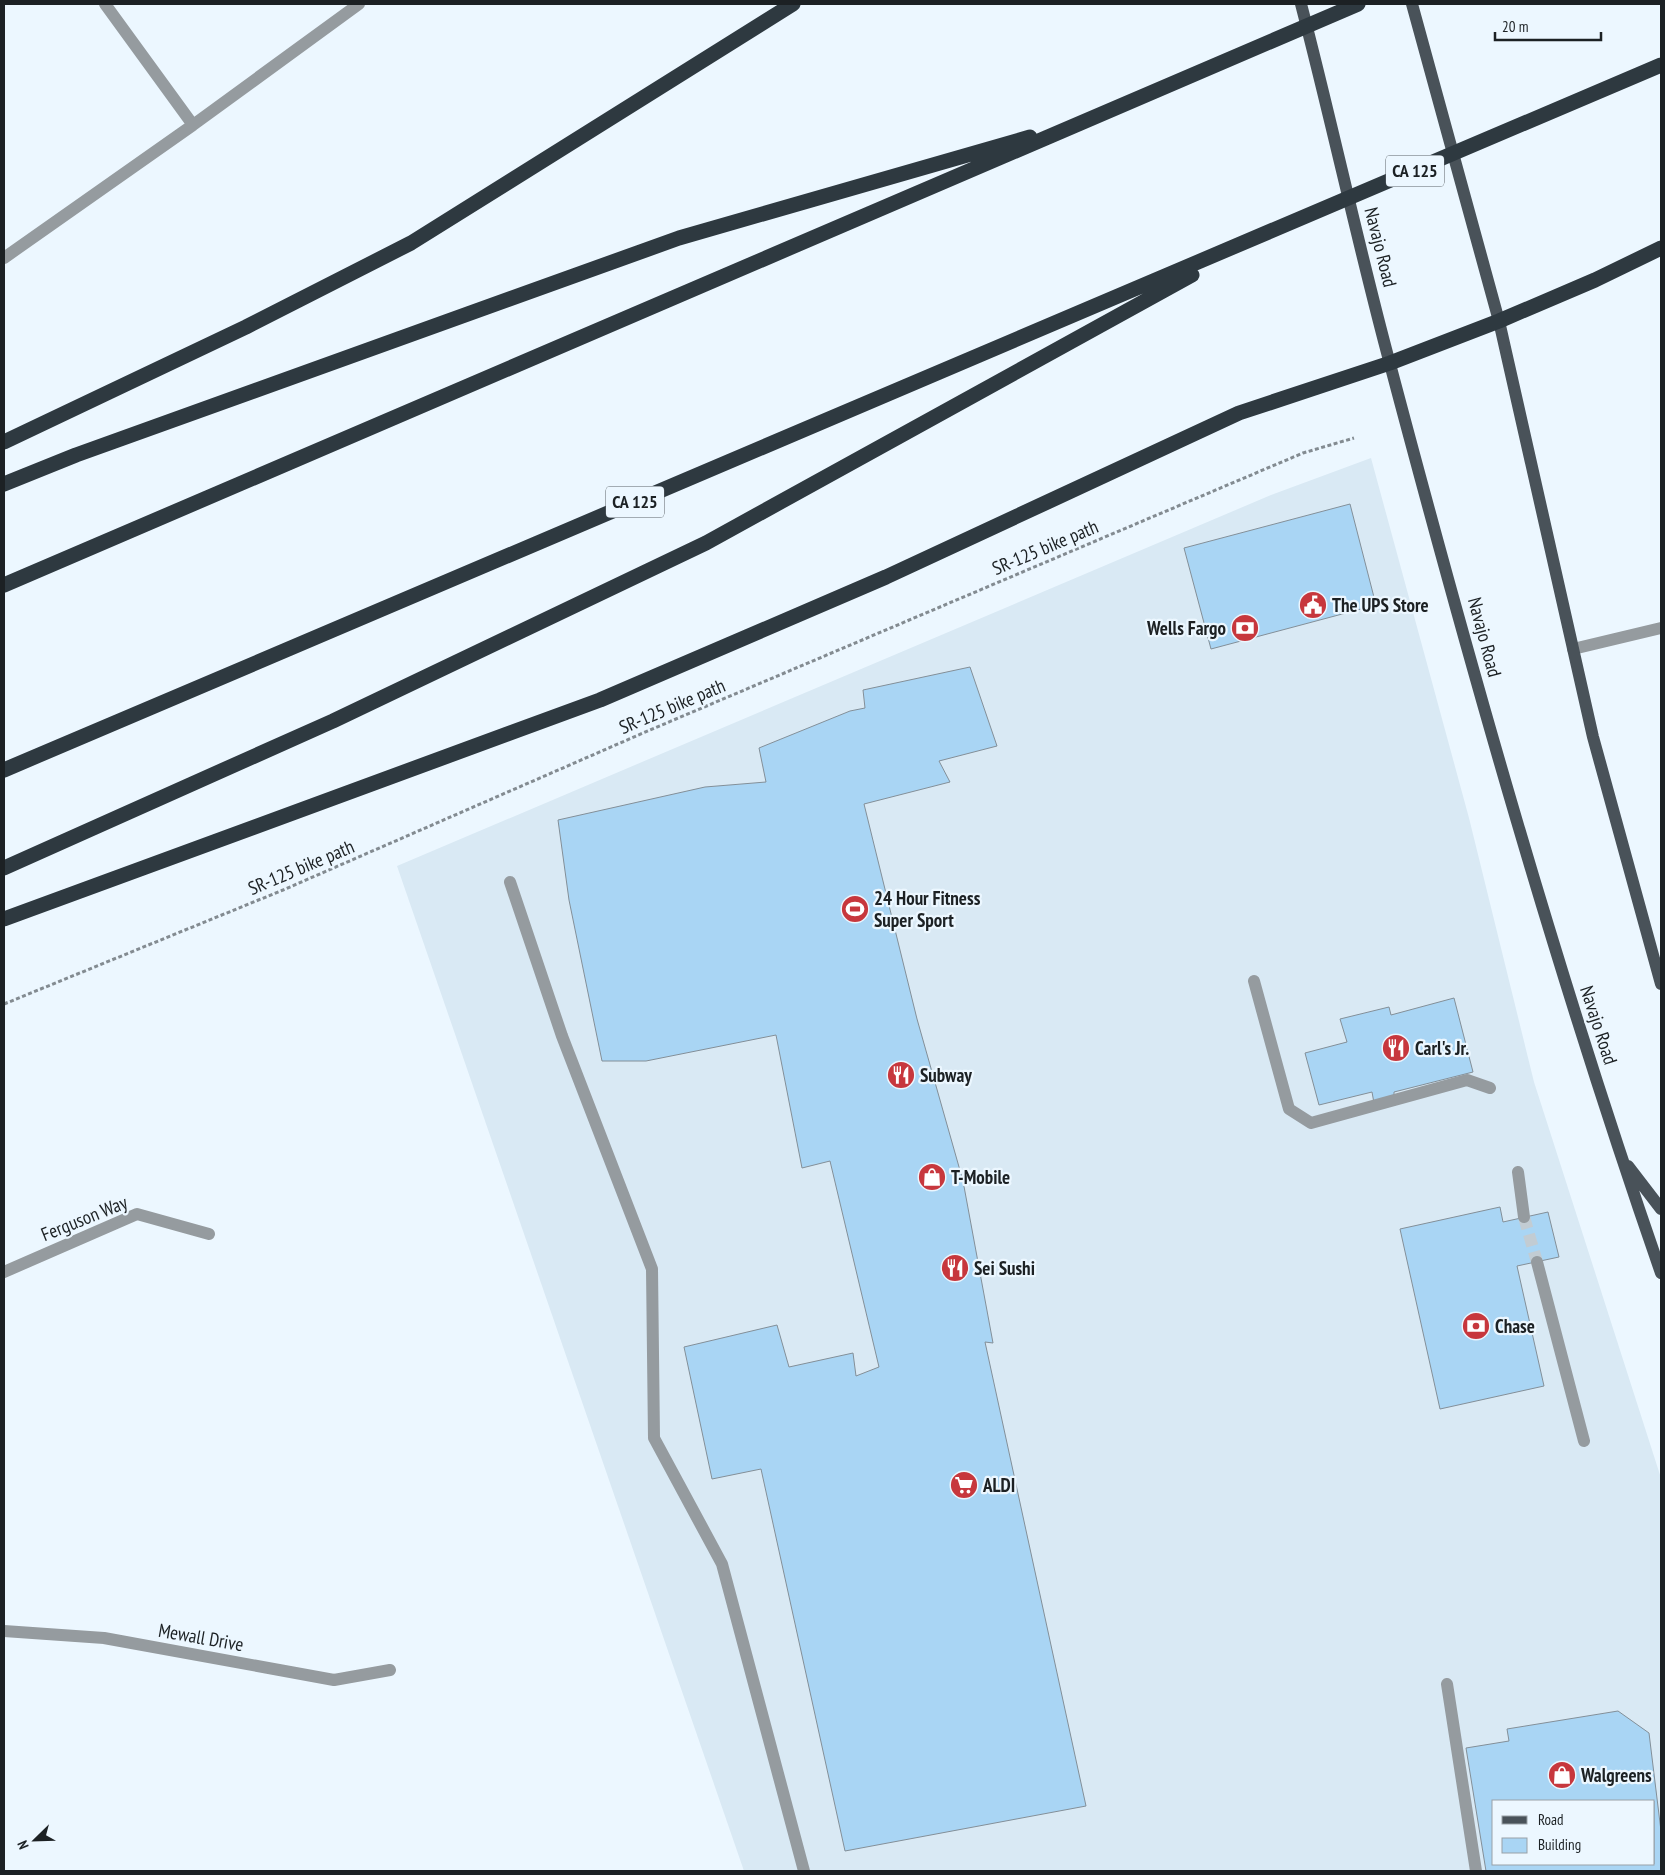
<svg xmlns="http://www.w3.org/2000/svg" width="1665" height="1875" viewBox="0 0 1665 1875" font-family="'PT Sans Narrow',sans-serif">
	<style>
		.built { fill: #d9e9f4; fill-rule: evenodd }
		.building { fill: #a9d5f4; stroke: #838f98; fill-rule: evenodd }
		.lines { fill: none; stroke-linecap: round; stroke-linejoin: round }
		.minor-tunnel { stroke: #c2ccd3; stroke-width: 12; stroke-dasharray: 12 6; stroke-linecap: butt }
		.path { stroke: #838b91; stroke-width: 3; stroke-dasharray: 4 2.5; stroke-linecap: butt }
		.minor { stroke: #959b9f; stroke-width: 12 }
		.major { stroke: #495259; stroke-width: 12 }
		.highway { stroke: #2e3940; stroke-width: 15 }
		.labels { text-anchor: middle; stroke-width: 4.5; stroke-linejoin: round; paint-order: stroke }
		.shield { fill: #ecf7ff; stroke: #5a6166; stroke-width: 1 }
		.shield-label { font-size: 18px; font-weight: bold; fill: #1c2124 }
		.street-label { font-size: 19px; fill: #1c2124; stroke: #ecf7ff }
		.poi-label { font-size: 19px; font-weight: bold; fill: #1c2124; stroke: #ecf7ff; text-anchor: start }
	</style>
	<rect width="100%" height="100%" fill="#ecf7ff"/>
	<path class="built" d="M1371 458 1469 818 1534 1082 1661 1478V1871H744L397 866 1271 495ZM1494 1801H1654V1864H1494Z"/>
	<path class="building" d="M1350 504 1376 605 1211 649 1184 548Z
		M970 667 997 746 939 761 950 782 864 804 917 1019 963 1181 993 1343 985 1342 1086 1806 845 1851 761 1469 712 1479 684 1347 777 1325 789 1367 853 1353 856 1376 879 1367 830 1161 802 1168 776 1035 646 1061H602L569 900 558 820 705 787 766 782 759 748 850 711 865 708 863 690Z
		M1454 998 1473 1072 1394 1092V1097L1374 1103 1372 1092 1319 1105 1305 1053 1347 1042 1340 1019 1389 1007 1391 1015Z
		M1500 1207 1503 1222 1548 1212 1559 1257 1517 1266 1544 1386 1440 1409 1400 1229Z
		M1618 1711 1649 1733 1661 1831V1871H1486L1466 1748 1509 1741 1507 1729ZM1494 1801H1654V1864H1494Z"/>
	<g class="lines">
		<path class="minor-tunnel" d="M1524 1217 1537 1262"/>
		<path class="path" d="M4 1004 283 890 650 730 1303 453 1354 438"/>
		<path class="minor" d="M105 4 193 125 359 4
			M4 258 193 125
			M1573 649 1661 628
			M510 882 562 1036 652 1269 654 1438 722 1564 804 1871
			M1254 981 1289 1109 1311 1123 1467 1080 1490 1088
			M1518 1172 1524 1217
			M1537 1262 1584 1441
			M4 1272 137 1214 209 1234
			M4 1631 104 1638 334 1680 390 1670
			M1447 1684 1476 1871"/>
		<path class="major" d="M1301 4C1332 123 1358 245 1390 364 1471 670 1557 974 1661 1273
			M1412 4 1499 321 1593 737 1661 984
			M1628 1166 1661 1209"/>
		<path class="highway" d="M4 442 246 327 411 243 793 4
			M4 484 76 455 679 238 1030 137
			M4 585 1358 4
			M4 770 1661 65
			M4 868 333 721 706 543 1192 275
			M4 919 600 700 886 577 1239 413 1390 363 1499 321 1595 280 1661 248"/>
	</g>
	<defs>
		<symbol id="civic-disc" viewBox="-11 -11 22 22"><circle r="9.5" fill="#c7373d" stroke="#ecf7ff"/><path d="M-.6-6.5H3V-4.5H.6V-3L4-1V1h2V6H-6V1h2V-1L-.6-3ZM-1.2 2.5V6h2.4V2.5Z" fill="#fff"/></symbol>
		<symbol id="bank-disc" viewBox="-11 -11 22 22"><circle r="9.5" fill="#c7373d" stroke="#ecf7ff"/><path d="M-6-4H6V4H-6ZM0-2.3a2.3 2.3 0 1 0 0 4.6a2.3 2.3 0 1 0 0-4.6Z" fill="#fff"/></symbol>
		<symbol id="stadium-disc" viewBox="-11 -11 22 22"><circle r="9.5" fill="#c7373d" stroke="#ecf7ff"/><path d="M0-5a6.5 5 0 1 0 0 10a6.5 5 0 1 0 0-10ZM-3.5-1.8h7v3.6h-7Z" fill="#fff"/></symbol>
		<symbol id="restaurant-disc" viewBox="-11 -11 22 22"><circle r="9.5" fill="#c7373d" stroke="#ecf7ff"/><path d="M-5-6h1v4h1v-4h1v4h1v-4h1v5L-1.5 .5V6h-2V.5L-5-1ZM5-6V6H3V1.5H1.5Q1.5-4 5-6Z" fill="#fff"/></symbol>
		<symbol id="shop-disc" viewBox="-11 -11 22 22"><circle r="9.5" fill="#c7373d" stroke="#ecf7ff"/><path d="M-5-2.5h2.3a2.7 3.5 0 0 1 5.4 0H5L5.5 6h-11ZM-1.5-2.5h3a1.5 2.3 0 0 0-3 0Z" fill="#fff"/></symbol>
		<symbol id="supermarket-disc" viewBox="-11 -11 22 22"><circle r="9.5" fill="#c7373d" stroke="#ecf7ff"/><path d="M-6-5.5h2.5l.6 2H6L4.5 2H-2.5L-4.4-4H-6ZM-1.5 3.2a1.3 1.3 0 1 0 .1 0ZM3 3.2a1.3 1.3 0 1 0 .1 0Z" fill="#fff"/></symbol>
	</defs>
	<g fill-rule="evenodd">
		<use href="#civic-disc" x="1297" y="589" width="32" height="32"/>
		<use href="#bank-disc" x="1229" y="612" width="32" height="32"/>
		<use href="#stadium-disc" x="839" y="893" width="32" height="32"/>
		<use href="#restaurant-disc" x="1380" y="1032" width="32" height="32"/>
		<use href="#restaurant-disc" x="885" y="1059" width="32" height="32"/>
		<use href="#shop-disc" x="916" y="1161" width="32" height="32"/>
		<use href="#restaurant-disc" x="939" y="1252" width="32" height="32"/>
		<use href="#bank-disc" x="1460" y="1310" width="32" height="32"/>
		<use href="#supermarket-disc" x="948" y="1469" width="32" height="32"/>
		<use href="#shop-disc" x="1546" y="1759" width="32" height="32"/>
	</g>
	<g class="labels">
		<g class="shield">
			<rect x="1386" y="155.5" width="58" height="31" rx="4"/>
			<rect x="606" y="486.5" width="58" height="31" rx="4"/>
		</g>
		<g class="shield-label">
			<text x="1415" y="177">CA 125</text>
			<text x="635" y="508">CA 125</text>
		</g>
		<g class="street-label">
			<text transform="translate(1381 247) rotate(76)" y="7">Navajo Road</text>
			<text transform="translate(1045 547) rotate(-23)" y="7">SR-125 bike path</text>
			<text transform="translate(1485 637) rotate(75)" y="7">Navajo Road</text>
			<text transform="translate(672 706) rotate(-23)" y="7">SR-125 bike path</text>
			<text transform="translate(301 867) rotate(-23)" y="7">SR-125 bike path</text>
			<text transform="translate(1599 1025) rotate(72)" y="7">Navajo Road</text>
			<text transform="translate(84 1218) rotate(-22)" y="7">Ferguson Way</text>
			<text transform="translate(201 1637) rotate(10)" y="7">Mewall Drive</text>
		</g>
		<g class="poi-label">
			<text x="1332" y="612">The UPS Store</text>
			<text x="1226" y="635" text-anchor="end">Wells Fargo</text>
			<text x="874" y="905">24 Hour Fitness<tspan x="874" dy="22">Super Sport</tspan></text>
			<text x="1415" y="1055">Carl's Jr.</text>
			<text x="920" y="1082">Subway</text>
			<text x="951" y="1184">T-Mobile</text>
			<text x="974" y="1275">Sei Sushi</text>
			<text x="1495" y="1333">Chase</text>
			<text x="983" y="1492">ALDI</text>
			<text x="1581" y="1782">Walgreens</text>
		</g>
	</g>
	<rect width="1665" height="1875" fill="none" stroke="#1c2124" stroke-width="10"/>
	<rect x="1492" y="1800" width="162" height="65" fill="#ecf7ff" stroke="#99a1a7"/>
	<rect x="1502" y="1816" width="25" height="8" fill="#495259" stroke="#99a1a7"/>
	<text x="1538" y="1825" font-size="15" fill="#1c2124">Road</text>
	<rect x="1502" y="1838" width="25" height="15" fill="#a9d5f4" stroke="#99a1a7"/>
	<text x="1538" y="1850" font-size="15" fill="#1c2124">Building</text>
	<g transform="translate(35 1840) rotate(247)" stroke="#ecf7ff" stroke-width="4" paint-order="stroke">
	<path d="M0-4L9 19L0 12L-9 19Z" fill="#1c2124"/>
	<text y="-8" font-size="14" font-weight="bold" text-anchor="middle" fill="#1c2124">N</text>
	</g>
	<path d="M1495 32v8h106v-8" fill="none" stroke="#1c2124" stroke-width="2.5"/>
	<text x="1502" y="32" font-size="15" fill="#1c2124" stroke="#ecf7ff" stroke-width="4" paint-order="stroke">20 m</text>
</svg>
